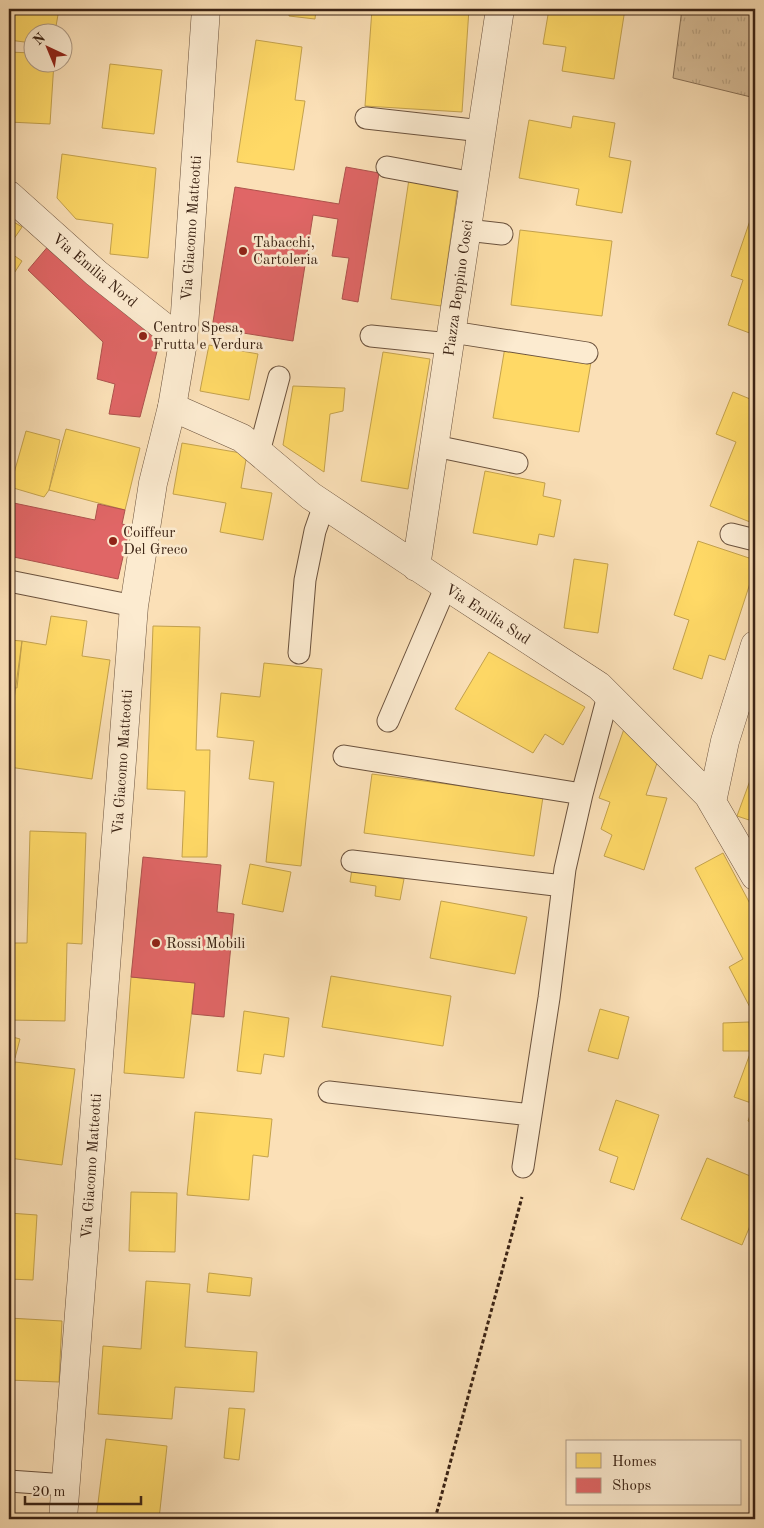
<svg xmlns="http://www.w3.org/2000/svg" width="764" height="1528" viewBox="0 0 764 1528" font-family="'Old Standard TT',serif">
	<style>
		.grass { fill: url(#grass-tufts); stroke: #8a7258 }
		.homes { fill: #ffd966; stroke: #c4a24d }
		.shops { fill: #e06666; stroke: #ae524d }
		.lines { fill: none; stroke-linecap: round; stroke-linejoin: round }
		.service-casing { stroke: #6b523d; stroke-width: 23 }
		.minor-casing { stroke: #6b523d; stroke-width: 29 }
		.tertiary-casing { stroke: #6b523d; stroke-width: 29 }
		.path { stroke: #3b2314; stroke-width: 3; stroke-dasharray: 4 2.5; stroke-linecap: butt }
		.service { stroke: #fcebd0; stroke-width: 21 }
		.minor { stroke: #fcebd0; stroke-width: 28 }
		.tertiary { stroke: #fcebd0; stroke-width: 28 }
		.poi-dot { fill: #8f2418; stroke: #fcebd0; stroke-width: 2 }
		.labels { text-anchor: middle; stroke-width: 5; stroke-linejoin: round; paint-order: stroke }
		.street-label { font-size: 15px; fill: #3b2314; stroke: #fcebd0 }
		.poi-label { font-size: 15px; fill: #3b2314; stroke: #fcebd0; text-anchor: start }
	</style>
	<defs>
		<pattern id="grass-tufts" width="24" height="20" patternUnits="userSpaceOnUse" patternTransform="scale(1.25)"><rect width="24" height="20" fill="#dac09b"/><path d="M3 7l-1-3M5 7V3M7 7l1-3M15 17l-1-3M17 17v-4M19 17l1-3" fill="none" stroke="#bca585"/></pattern>
	</defs>
	<rect width="100%" height="100%" fill="#fbe0b7"/>
	<filter id="stains"><feTurbulence type="fractalNoise" baseFrequency=".004" numOctaves="4"/><feColorMatrix values="0 0 0 0 .2 0 0 0 0 .09 0 0 0 0 .02 0 0 0 .5 -.17"/></filter>
	<radialGradient id="worn" r=".72"><stop offset=".6" stop-color="#630" stop-opacity="0"/><stop offset="1" stop-color="#630" stop-opacity=".3"/></radialGradient>
	<path class="grass" d="M682 9H755V98L673 78Z"/>
	<path class="homes" d="M9 9H59L55 32H32V43L9 40Z
		M289 9H316L315 19 289 16Z
		M372 9H469L462 112 365 106Z
		M549 9H625L614 79 562 71 566 47 543 44Z
		M256 40 302 47 295 100 305 101 294 170 237 162Z
		M9 52 32 53V62H54L50 124 9 122Z
		M110 64 162 70 154 134 102 128Z
		M573 116 615 123 609 157 631 161 622 213 576 205 579 189 519 178 529 120 571 128Z
		M62 154 156 168 148 258 110 254 113 224 76 219 57 198Z
		M409 179 458 186 441 306 391 299Z
		M755 206V335L728 325 743 280 731 276Z
		M9 219 22 227 9 246Z
		M520 230 612 241 602 316 511 305Z
		M9 252 22 261 9 281Z
		M209 345 258 354 249 400 200 391Z
		M505 347 591 362 579 432 493 418Z
		M383 352 430 359 408 489 361 481Z
		M293 386 345 388 343 411 330 414 324 472 283 445Z
		M733 392 755 401V524L710 506 736 442 716 434Z
		M66 429 140 448 125 510 49 490Z
		M26 431 60 440 49 490 44 497 10 487Z
		M182 443 247 454 241 488 272 493 263 540 220 532 226 503 173 494Z
		M485 471 545 483 543 496 561 500 554 537 539 534 537 545 473 533Z
		M698 541 755 560V568L725 660 709 655 702 679 673 669 689 620 674 615Z
		M574 559 608 564 598 633 564 628Z
		M51 616 87 621 82 656 110 660 92 779 9 767V736L22 641 46 645Z
		M153 626 200 627 196 750H210L207 857H182L185 791 147 789Z
		M9 640 22 641 17 688 9 687Z
		M489 652 585 707 563 745 545 734 533 753 455 709Z
		M264 663 322 669 301 866 266 862 274 782 249 779 254 741 217 737 221 693 260 697Z
		M624 729 657 763 646 795 667 798 644 870 604 856 612 835 601 829 610 802 599 798Z
		M755 767V822L737 816Z
		M372 774 543 797 534 856 364 833Z
		M30 831 86 833 82 944 67 943 65 1021 9 1020V943H27Z
		M723 853 755 913V1017L729 967 743 959 695 868Z
		M250 864 291 872 283 912 242 904Z
		M352 869 404 879 400 900 375 896 376 886 350 882Z
		M441 901 527 917 515 974 430 958Z
		M331 976 451 996 443 1046 322 1027Z
		M131 977 195 983 184 1078 124 1073Z
		M600 1009 629 1017 618 1059 588 1051Z
		M244 1011 289 1018 284 1057 264 1054 261 1074 237 1071Z
		M749 1022 751 1051H723V1023Z
		M9 1036 20 1039 15 1058 9 1056Z
		M751 1051 755 1052V1124L748 1121 754 1104 734 1097Z
		M15 1062 75 1069 62 1165 9 1158V1114Z
		M616 1100 659 1115 634 1190 610 1182 618 1157 599 1150Z
		M195 1112 272 1119 268 1157 253 1155 249 1200 187 1195Z
		M707 1158 755 1178V1214L742 1245 681 1219Z
		M131 1192 177 1193 175 1252 129 1251Z
		M9 1213 37 1215 33 1280 9 1279Z
		M209 1273 252 1278 250 1296 207 1292Z
		M146 1281 190 1284 185 1347 257 1352 254 1392 175 1387 172 1419 98 1414 103 1346 141 1349Z
		M9 1318 62 1321 59 1382 9 1380Z
		M229 1408 245 1409 239 1460 224 1458Z
		M106 1439 167 1446 159 1519H96Z"/>
	<path class="shops" d="M346 167 379 173 358 302 342 299 349 258 332 256 338 219 313 215 293 341 212 328 235 187 339 204Z
		M50 244 160 340 140 417 109 414 115 384 97 379 103 342 28 270Z
		M9 502 95 520 98 504 125 510 122 524 130 526 118 579 9 556Z
		M143 857 221 865 217 912 234 914 224 1017 192 1014 195 983 131 977Z"/>
	<g class="lines">
		<defs>
			<path id="service" d="M366 118 482 131
				M387 167 474 183
				M467 230 502 234
				M452 332 587 353
				M371 336 450 344
				M435 446 517 463
				M259 452 279 377
				M731 534 755 540
				M9 581 134 606
				M299 653 305 580 315 531 324 505
				M388 721 446 586
				M344 756 582 794
				M352 861 563 886
				M329 1092 531 1115
				M523 1167 549 998 565 869 582 794 608 696
				M9 1481 66 1485"/>
			<path id="minor" d="M9 195 96 273 183 342
				M172 407 242 438 311 496 446 586 599 686 708 795 755 876
				M416 567 500 9
				M712 802 725 741 755 645"/>
			<path id="tertiary" d="M63 1519 134 606 153 483 172 407 183 342 206 9"/>
		</defs>
		<use href="#service" class="service-casing"/>
		<use href="#minor" class="minor-casing"/>
		<use href="#tertiary" class="tertiary-casing"/>
		<path class="path" d="M435 1519 522 1197"/>
		<use href="#service" class="service"/>
		<use href="#minor" class="minor"/>
		<use href="#tertiary" class="tertiary"/>
	</g>
	<g class="poi-dot">
		<circle cx="243" cy="251" r="5"/>
		<circle cx="143" cy="336" r="5"/>
		<circle cx="113" cy="541" r="5"/>
		<circle cx="156" cy="943" r="5"/>
	</g>
	<g class="labels">
		<g class="street-label">
			<text transform="translate(191 228) rotate(-86)" y="5">Via Giacomo Matteotti</text>
			<text transform="translate(95 270) rotate(40)" y="5">Via Emilia Nord</text>
			<text transform="translate(458 288) rotate(-82)" y="5">Piazza Beppino Cosci</text>
			<text transform="translate(488 614) rotate(33)" y="5">Via Emilia Sud</text>
			<text transform="translate(122 762) rotate(-86)" y="5">Via Giacomo Matteotti</text>
			<text transform="translate(91 1166) rotate(-86)" y="5">Via Giacomo Matteotti</text>
		</g>
		<g class="poi-label">
			<text x="253" y="247">Tabacchi,<tspan x="253" dy="17">Cartoleria</tspan></text>
			<text x="153" y="332">Centro Spesa,<tspan x="153" dy="17">Frutta e Verdura</tspan></text>
			<text x="123" y="537">Coiffeur<tspan x="123" dy="17">Del Greco</tspan></text>
			<text x="166" y="948">Rossi Mobili</text>
		</g>
	</g>
	<rect width="764" height="1528" fill="none" stroke="#fbe0b7" stroke-width="30"/>
	<rect x="10" y="10" width="744" height="1508" fill="none" stroke="#3b2314" stroke-width="2.5"/>
	<rect x="15" y="15" width="734" height="1498" fill="none" stroke="#3b2314"/>
	<rect x="566" y="1440" width="175" height="65" fill="#fcebd0" stroke="#af9b85"/>
	<rect x="576" y="1453" width="25" height="15" fill="#ffd966" stroke="#af9b85"/>
	<text x="612" y="1466" font-size="15" fill="#3b2314">Homes</text>
	<rect x="576" y="1478" width="25" height="15" fill="#e06666" stroke="#af9b85"/>
	<text x="612" y="1490" font-size="15" fill="#3b2314">Shops</text>
	<g transform="translate(48 48) rotate(316)"><circle r="24" fill="#fcebd0" stroke="#af9b85"/>
	<path d="M0-4L9 19L0 12L-9 19Z" fill="#8f2418"/>
	<text y="-8" font-size="14" font-weight="bold" text-anchor="middle" fill="#3b2314">N</text>
	</g>
	<path d="M25 1496v8h116v-8" fill="none" stroke="#3b2314" stroke-width="2.5"/>
	<text x="32" y="1496" font-size="15" fill="#3b2314" stroke="#fcebd0" stroke-width="4" paint-order="stroke">20 m</text>
	<rect width="100%" height="100%" filter="url(#stains)"/>
	<rect width="100%" height="100%" fill="url(#worn)"/>
</svg>
